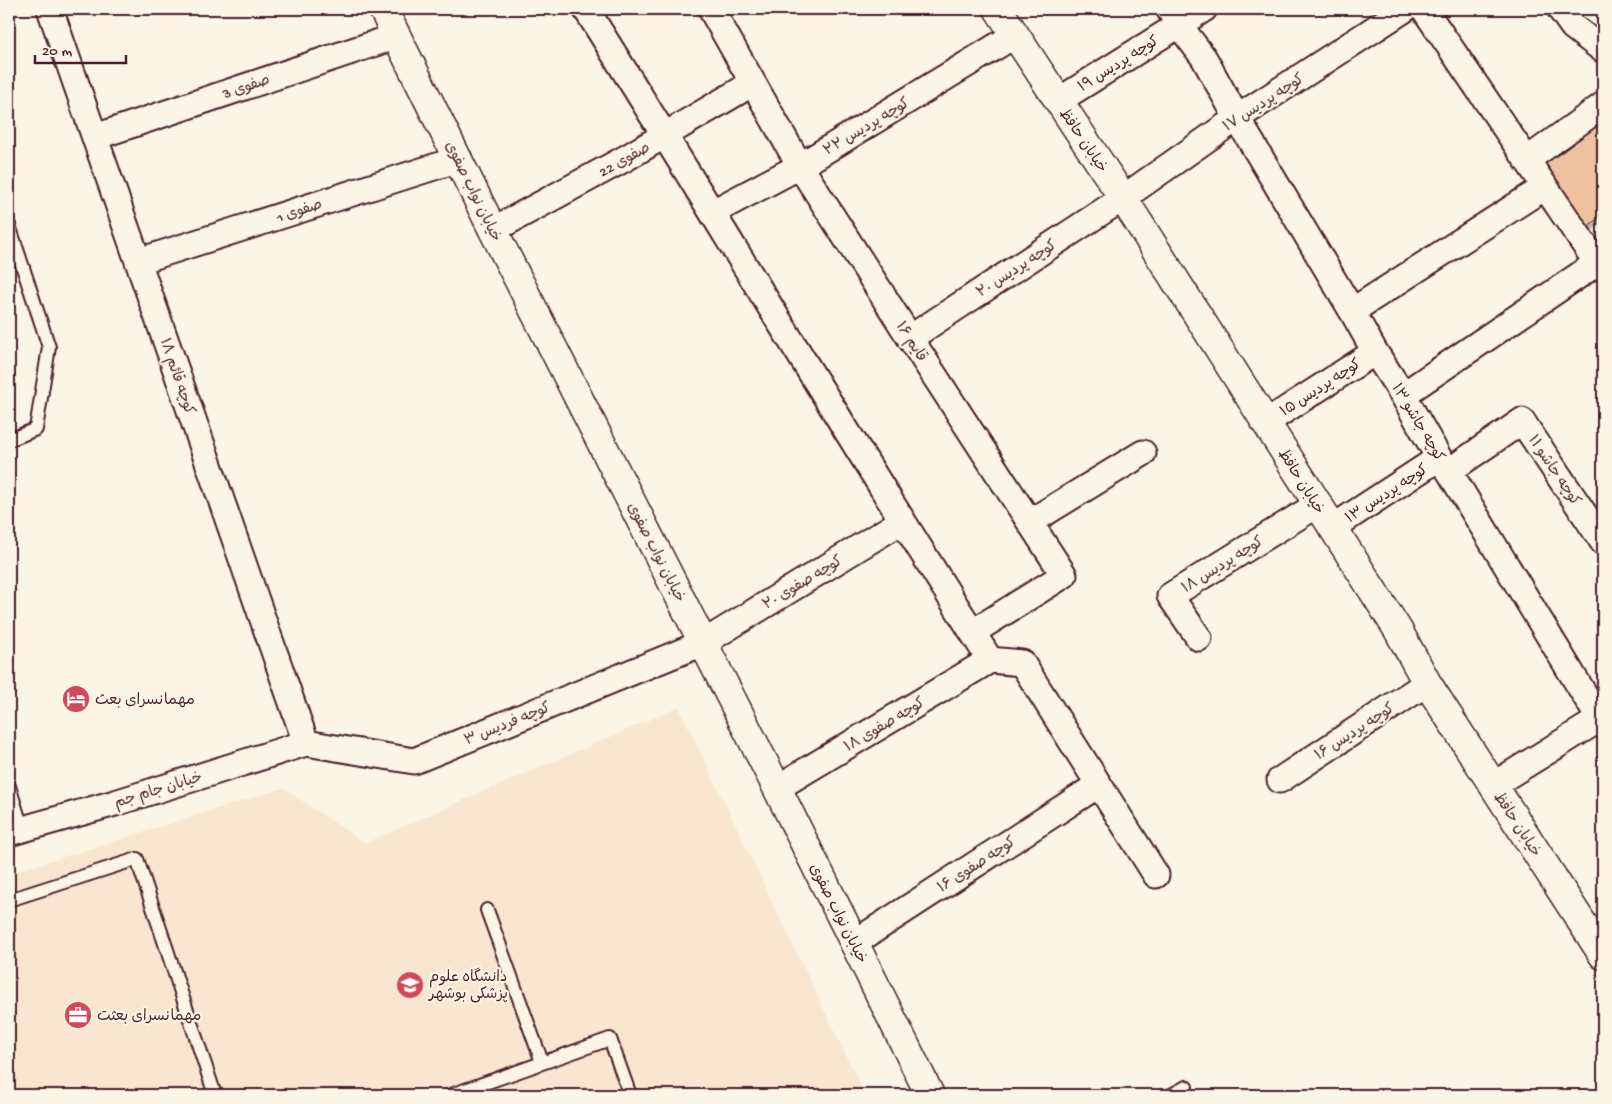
<svg xmlns="http://www.w3.org/2000/svg" width="1612" height="1104" viewBox="0 0 1612 1104" font-family="'Gochi Hand','Playpen Sans Arabic',sans-serif">
	<style>
		.built { fill: #f8e6d0 }
		.building { fill: #efc29f; stroke: #4a1f2b; filter: url(#shadow) }
		.lines { fill: none; stroke-linecap: round; stroke-linejoin: round }
		.lane-casing { stroke: #4a1f2b; stroke-width: 16 }
		.street-casing { stroke: #4a1f2b; stroke-width: 29 }
		.secondary-casing { stroke: #4a1f2b; stroke-width: 31 }
		.lane { stroke: #fcf5e5; stroke-width: 12 }
		.street { stroke: #fcf5e5; stroke-width: 25 }
		.secondary { stroke: #fcf5e5; stroke-width: 28 }
		.labels { text-anchor: middle; stroke-width: 4.5; stroke-linejoin: round; paint-order: stroke }
		.street-label { font-size: 15px; fill: #4a1f2b; stroke: #fcf5e5 }
		.poi-label { font-size: 15px; fill: #4a1f2b; stroke: #fcf5e5; text-anchor: start }
	</style>
	<defs>
		<filter id="shadow"><feDropShadow dx="5.5" dy="3" stdDeviation="1" flood-color="#0004"/></filter>
	</defs>
	<rect width="100%" height="100%" fill="#fcf5e5"/>
	<filter id="ink" filterUnits="userSpaceOnUse"><feTurbulence type="fractalNoise" baseFrequency=".02" numOctaves="2"/><feDisplacementMap in="SourceGraphic" scale="10" xChannelSelector="R" yChannelSelector="G"/><feConvolveMatrix kernelMatrix="1 2 1 2 8 2 1 2 1" color-interpolation-filters="sRGB"/></filter>
	<g filter="url(#ink)">
		<path class="built" d="M679 707 865 1095H9V874L283 788 365 843Z"/>
		<path class="building" d="M1603 120V215L1584 229 1540 164Z"/>
		<g class="lines">
			<defs>
				<path id="lane" d="M9 225 49 347 36 429 9 440
					M9 786 22 828
					M9 900 137 859 215 1095
					M487 910 542 1062
					M451 1095 610 1039 630 1095
					M1171 1095 1186 1087"/>
				<path id="street" d="M50 9 306 743
					M586 9C721 225 853 444 990 660
					M711 9 800 166 910 338 1064 575 973 632
					M1169 9 1179 25 1204 58 1237 118 1352 311 1375 352 1403 395 1439 458 1449 471 1603 725
					M1560 9 1573 27 1603 50
					M1058 101 1204 9
					M95 137 397 36
					M1527 160 1603 105
					M713 212 800 166 1015 35
					M493 230 626 158 753 83
					M139 261 459 159
					M1352 311 1545 187
					M910 338 1123 198 1237 118 1405 9
					M1403 395 1597 263 1424 9
					M1265 423 1375 352
					M1449 471 1522 421 1603 542
					M1030 522 1143 453
					M1332 528 1439 458
					M1199 638 1170 596 1317 505
					M990 660 1022 663 1156 875
					M1280 780 1427 683
					M1493 785 1603 717
					M777 788 990 660
					M9 833 115 803 306 743 414 761 703 643 902 521
					M854 943 1098 785"/>
				<path id="secondary" d="M383 9 493 230 777 788 930 1095
					M998 9 1123 198 1398 630 1427 683 1603 955"/>
			</defs>
			<use href="#lane" class="lane-casing"/>
			<use href="#street" class="street-casing"/>
			<use href="#secondary" class="secondary-casing"/>
			<use href="#lane" class="lane"/>
			<use href="#street" class="street"/>
			<use href="#secondary" class="secondary"/>
		</g>
	</g>
	<defs>
		<symbol id="hotel-disc" viewBox="-11 -11 22 22"><circle r="9.5" fill="#d1495b" stroke="#fcf5e5"/><path d="M-6-4.5h1.5V1H6V5H4.5V3h-9V5H-6ZM-4 0a1.8 1.8 0 1 1 3.6 0ZM.5 0V-2.5h3Q6-2.5 6 0Z" fill="#fff"/></symbol>
		<symbol id="university-disc" viewBox="-11 -11 22 22"><circle r="9.5" fill="#d1495b" stroke="#fcf5e5"/><path d="M0-5L7-2L0 1L-7-2ZM-4 1L0 2.5L4 1V4Q0 6-4 4Z" fill="#fff"/></symbol>
		<symbol id="office-disc" viewBox="-11 -11 22 22"><circle r="9.5" fill="#d1495b" stroke="#fcf5e5"/><path d="M-6-3h4V-5.5h4V-3h4V5H-6ZM-1-4.5V-3h2v-1.5ZM-6 0V1H6V0Z" fill="#fff"/></symbol>
	</defs>
	<g fill-rule="evenodd">
		<use href="#hotel-disc" x="60" y="683" width="32" height="32"/>
		<use href="#university-disc" x="394" y="969" width="32" height="32"/>
		<use href="#office-disc" x="62" y="999" width="32" height="32"/>
	</g>
	<g class="labels">
		<g class="street-label">
			<text transform="translate(1118 63) rotate(-32)" y="5">کوچه پردیس ۱۹</text>
			<text transform="translate(246 86) rotate(-19)" y="5">صفوی 3</text>
			<text transform="translate(1263 102) rotate(-33)" y="5">کوچه پردیس ۱۷</text>
			<text transform="translate(866 126) rotate(-31)" y="5">کوچه پردیس ۲۲</text>
			<text transform="translate(1084 140) rotate(56)" y="5">خیابان حافظ</text>
			<text transform="translate(624 159) rotate(-29)" y="5">صفوی 22</text>
			<text transform="translate(474 191) rotate(64)" y="5">خیابان نواب صفوی</text>
			<text transform="translate(299 210) rotate(-18)" y="5">صفوی 1</text>
			<text transform="translate(1016 268) rotate(-33)" y="5">کوچه پردیس ۲۰</text>
			<text transform="translate(912 341) rotate(57)" y="5">قایم ۱۶</text>
			<text transform="translate(178 376) rotate(71)" y="5">کوچه قائم ۱۸</text>
			<text transform="translate(1320 387) rotate(-33)" y="5">کوچه پردیس ۱۵</text>
			<text transform="translate(1419 422) rotate(59)" y="5">کوچه جاشو ۱۳</text>
			<text transform="translate(1555 470) rotate(56)" y="5">کوچه جاشو ۱۱</text>
			<text transform="translate(1302 481) rotate(58)" y="5">خیابان حافظ</text>
			<text transform="translate(1386 493) rotate(-33)" y="5">کوچه پردیس ۱۳</text>
			<text transform="translate(657 552) rotate(63)" y="5">خیابان نواب صفوی</text>
			<text transform="translate(1222 564) rotate(-32)" y="5">کوچه پردیس ۱۸</text>
			<text transform="translate(802 582) rotate(-31)" y="5">کوچه صفوی ۲۰</text>
			<text transform="translate(507 723) rotate(-22)" y="5">کوچه فردیس ۳</text>
			<text transform="translate(884 724) rotate(-31)" y="5">کوچه صفوی ۱۸</text>
			<text transform="translate(1354 731) rotate(-33)" y="5">کوچه پردیس ۱۶</text>
			<text transform="translate(158 789) rotate(-17)" y="5">خیابان جام جم</text>
			<text transform="translate(1518 824) rotate(57)" y="5">خیابان حافظ</text>
			<text transform="translate(976 864) rotate(-33)" y="5">کوچه صفوی ۱۶</text>
			<text transform="translate(839 913) rotate(63)" y="5">خیابان نواب صفوی</text>
		</g>
		<g class="poi-label">
			<text x="95" y="704">مهمانسرای بعث</text>
			<text x="429" y="981">دانشگاه علوم<tspan x="429" dy="17">پزشکی بوشهر</tspan></text>
			<text x="97" y="1020">مهمانسرای بعثت</text>
		</g>
	</g>
	<rect width="1612" height="1104" fill="none" stroke="#fcf5e5" stroke-width="30"/>
	<rect x="15" y="15" width="1582" height="1074" fill="none" stroke="#4a1f2b" stroke-width="2" filter="url(#ink)"/>
	<path d="M35 55v8h91v-8" fill="none" stroke="#4a1f2b" stroke-width="2.5"/>
	<text x="42" y="55" font-size="15" fill="#4a1f2b" stroke="#fcf5e5" stroke-width="4" paint-order="stroke">20 m</text>
</svg>
